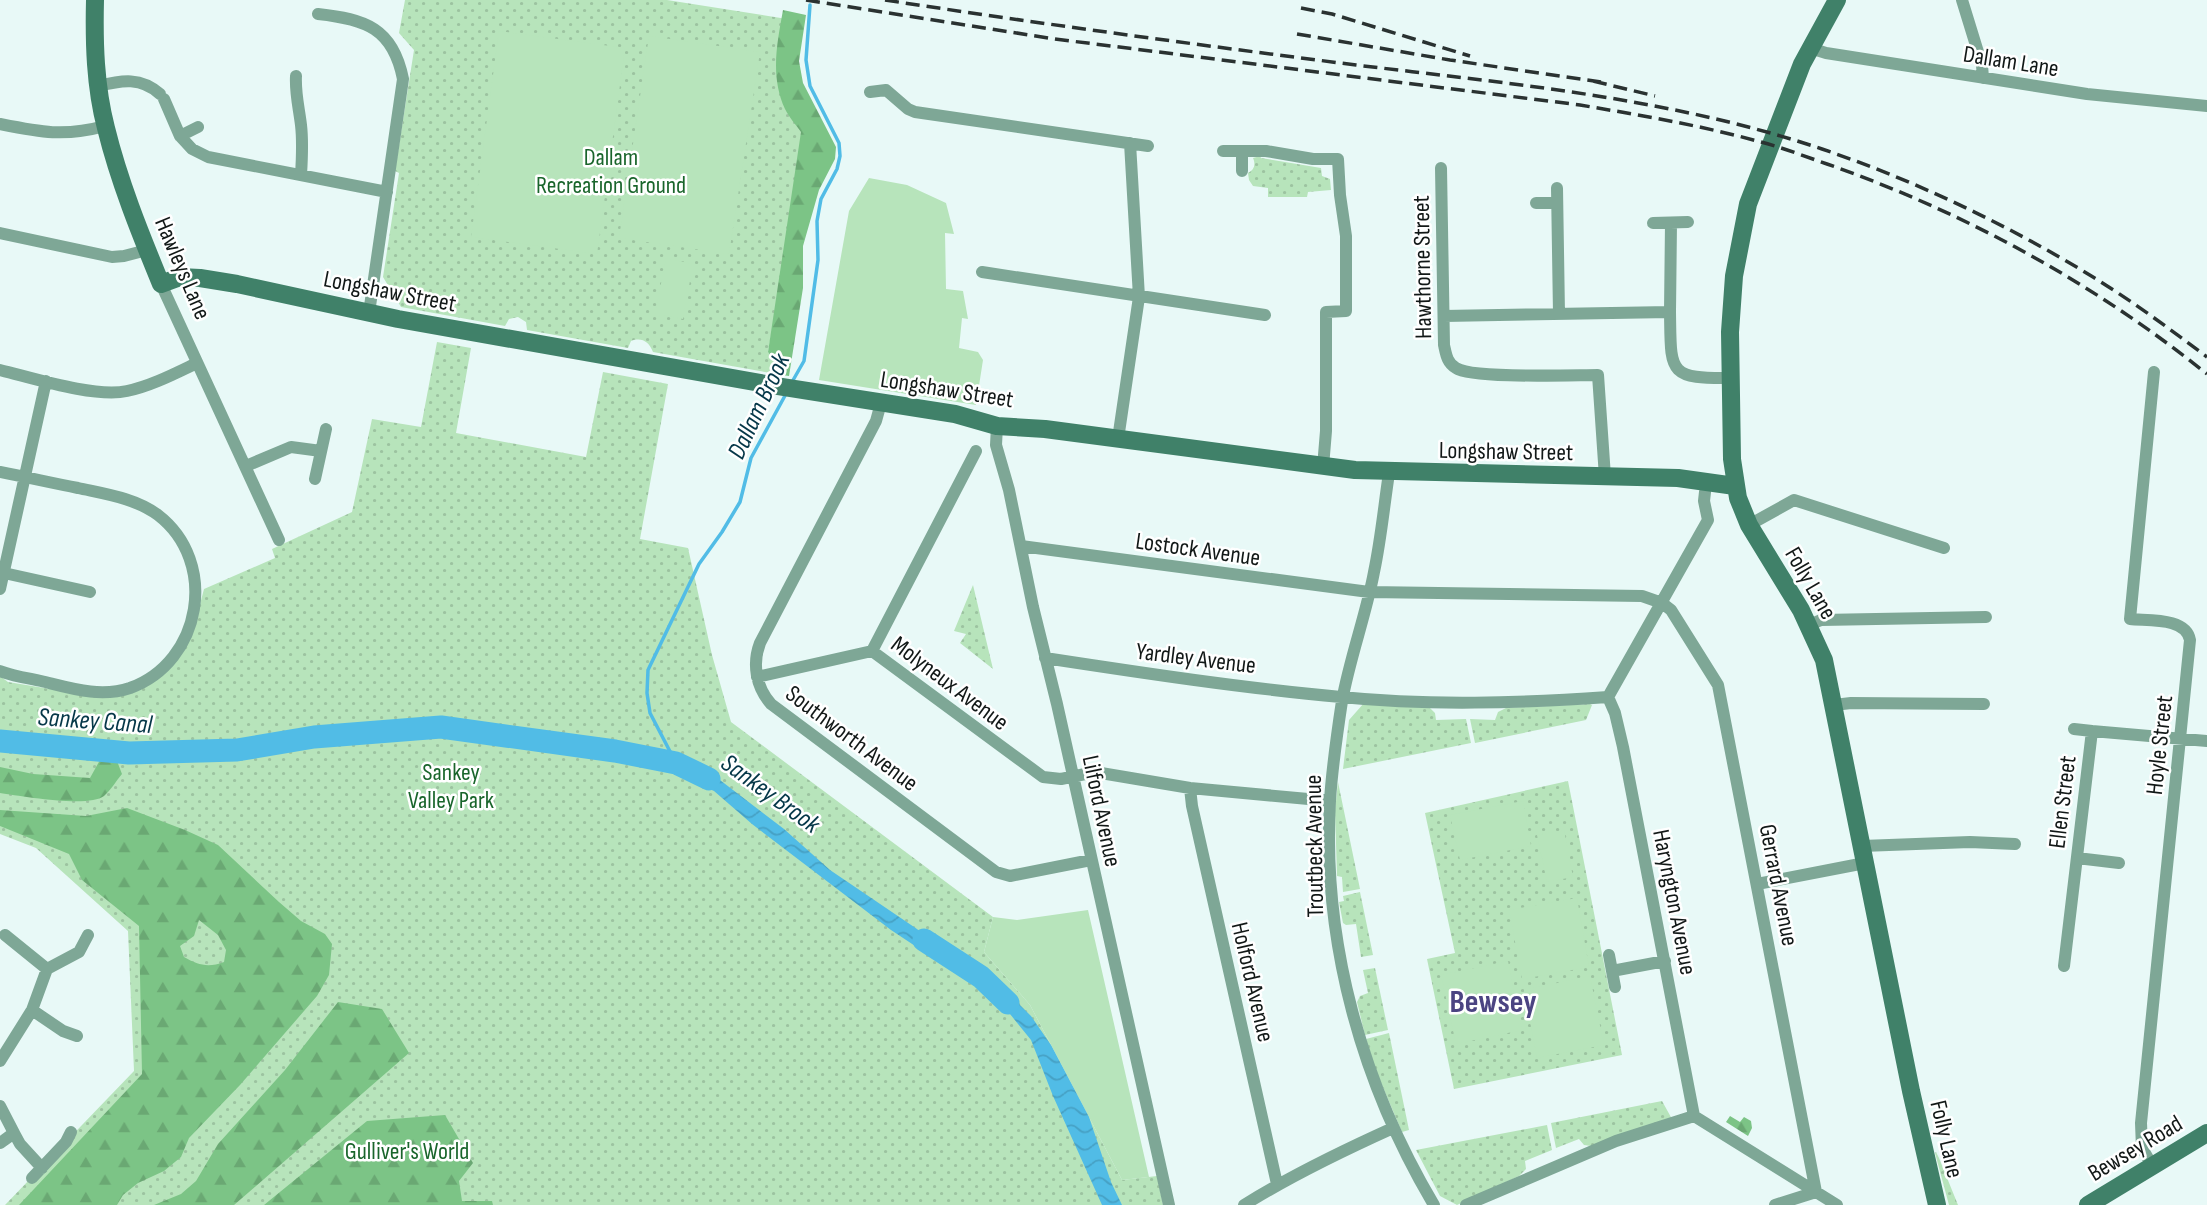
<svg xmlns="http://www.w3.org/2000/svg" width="2207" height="1205" viewBox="0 0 2207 1205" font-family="'Sofia Sans Condensed',sans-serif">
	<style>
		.grass { fill: url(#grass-dots) }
		.forest { fill: url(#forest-firs); fill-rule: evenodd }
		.garden { fill: #b7e4bb }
		.water { fill: url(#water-waves) }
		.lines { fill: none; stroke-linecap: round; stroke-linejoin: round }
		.stream { stroke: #51bce6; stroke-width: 3.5 }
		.river { stroke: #51bce6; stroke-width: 23 }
		.street { stroke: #7ea796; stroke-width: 12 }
		.secondary { stroke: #408169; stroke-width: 18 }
		.rail { stroke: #2a3231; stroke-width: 3.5; stroke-dasharray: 14 7; stroke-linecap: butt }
		.labels { text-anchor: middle; stroke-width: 5; stroke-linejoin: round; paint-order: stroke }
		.street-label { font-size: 24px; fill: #121817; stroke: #fff }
		.park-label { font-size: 24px; fill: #19652b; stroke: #fff }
		.water-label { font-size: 26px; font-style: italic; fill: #053748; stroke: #fff }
		.district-label { font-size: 32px; font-weight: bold; fill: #4b4482; stroke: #fff }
	</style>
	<defs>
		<pattern id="grass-dots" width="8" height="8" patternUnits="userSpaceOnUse" patternTransform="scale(1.75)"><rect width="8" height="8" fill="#b7e4bb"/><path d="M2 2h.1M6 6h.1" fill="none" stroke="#9cc3a0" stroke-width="1.8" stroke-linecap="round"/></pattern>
		<pattern id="forest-firs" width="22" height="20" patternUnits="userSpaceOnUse" patternTransform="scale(1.75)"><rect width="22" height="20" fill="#7cc486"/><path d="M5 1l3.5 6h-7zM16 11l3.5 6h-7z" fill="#6aa873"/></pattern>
		<pattern id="water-waves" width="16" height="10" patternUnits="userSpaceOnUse" patternTransform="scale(1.75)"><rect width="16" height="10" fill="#51bce6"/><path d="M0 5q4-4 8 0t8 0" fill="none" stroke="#46a1c5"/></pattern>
	</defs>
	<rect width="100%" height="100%" fill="#e8f9f7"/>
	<path class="grass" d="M405 0H667L787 19 807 131 768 352 782 375 653 352C649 342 642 337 631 341L628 348 527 330 526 322 518 317 509 319 505 326 401 307 383 277 399 173 395 171 414 50 399 33Z
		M1260 156 1261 158 1321 168 1322 176 1330 179 1331 190 1308 192 1307 197H1268V188L1253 186 1249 180 1248 173C1254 170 1256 165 1253 158Z
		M437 342 471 348 456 433 586 457 603 372 668 384 640 539 688 548 712 655 731 722 993 917 984 952 1030 1005 1122 1180 1157 1176 1163 1205H5L134 1071 128 931 36 848 0 834V676L8 682 87 695 135 691 192 635 204 589 275 558 272 549 352 512 372 419 421 427Z
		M973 585 993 669 960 643 966 634 954 631Z
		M1364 703 1429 707 1435 713 1436 720 1466 719 1471 743 1343 769 1349 720Z
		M1590 704 1592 705 1586 720 1475 743 1470 719 1495 720 1498 712 1506 708Z
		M1568 781 1622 1055 1454 1089 1427 959 1455 953 1425 813Z
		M1338 782 1360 889 1343 892 1342 877 1337 876 1335 811Z
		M1360 892 1373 955 1361 957 1356 924 1346 925 1343 923 1339 902 1344 901 1343 896Z
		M1375 968 1388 1030 1365 1035 1357 1002 1360 996 1368 993 1363 970Z
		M1389 1033 1409 1130 1402 1132 1376 1071 1366 1039Z
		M1662 1101 1672 1119 1591 1146 1584 1145 1579 1139 1556 1148 1551 1123Z
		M1547 1125 1552 1150 1525 1161 1526 1169 1519 1176 1457 1205 1440 1196 1416 1150Z
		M1936 1152 1939 1158 1958 1205H1949L1935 1153Z"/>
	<path class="forest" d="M783 10 806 15 799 61 803 83 836 147 835 159 819 190 803 246V288L789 376 782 375 768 352 801 132C796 125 789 117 785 109 770 76 777 44 783 10Z
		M100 760 117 761 122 774C116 781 111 790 104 796 89 808 21 796 0 793V767L33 774 90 778Z
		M127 808 185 830 218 845 279 902 301 921 325 934 332 944 329 975 317 996 240 1085 189 1138 181 1157 164 1171 138 1183 123 1195 117 1205H19L142 1074 139 926 82 880 69 854 0 826V810L86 816ZM199 920 218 935 226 950 224 962C208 968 198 965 184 957L180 946 194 936Z
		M338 1002 382 1009 409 1053 234 1205H154L181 1194 196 1181 218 1144 285 1070Z
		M445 1115 473 1163 459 1181 462 1201H492L493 1205H264L367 1121Z
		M1730 1116 1740 1122 1744 1117 1751 1121 1752 1128 1748 1136 1726 1122Z"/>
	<path class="garden" d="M499 31 625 48 597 254 471 237Z
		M649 36 760 52 729 254 619 238Z
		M869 178 907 185 946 203 954 234 945 233 946 289 963 291 968 319 962 318 959 348 978 352 983 360 976 405 819 380 849 211Z
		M666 258 693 264 683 319 655 314Z
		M1523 801 1531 846 1460 860 1450 815Z
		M1564 830 1573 877 1547 882 1537 835Z
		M1577 898 1589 967 1522 979 1509 910Z
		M1088 910 1149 1177 1122 1180 1030 1005 984 952 993 917 1017 920Z
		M1508 961 1522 1030 1456 1044 1441 975Z
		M1590 976 1604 1045 1537 1058 1524 990Z"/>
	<path class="water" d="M684 759 703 767 784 829 830 870 917 929 952 959 1015 1000 1031 1016 1051 1045 1089 1117 1111 1182 1122 1205H1102L1053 1096 1031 1040 1010 1014 986 993 891 930 752 824 714 791 676 774Z"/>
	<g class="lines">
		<path class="stream" d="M792 382 804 361 818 260 817 221 821 199 837 169 840 156 839 143 810 86 806 60 810 5
			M676 763 650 713 647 693 648 670 699 564 722 532 740 502 751 458 787 392"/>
		<path class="river" d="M0 741 129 753 237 750 314 737 441 727 615 751 676 763 709 779
			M924 940 981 977 1008 1003"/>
		<path class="street" d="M1962 0 1982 65 1983 78
			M318 14C365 19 393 28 403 79L369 313
			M1810 48 1826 53 2087 94 2207 106
			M296 76C295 93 299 108 301 125 303 142 302 159 301 175
			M99 86C122 80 141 77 160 94
			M870 92 886 90 908 109 915 112 1148 146
			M164 99 180 136 198 127
			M0 124C40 132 64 137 105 126
			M180 136 192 149 208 157 387 192
			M1223 151H1266L1313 159H1338L1340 195 1346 236V311L1326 312V431L1323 467
			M1242 151V171
			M1441 168 1444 345C1446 354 1447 363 1456 368 1472 379 1573 375 1598 375L1605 477
			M1557 188 1559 314
			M1536 203H1557
			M1653 223 1688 222
			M0 233 112 257 124 256 147 250
			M982 272 1265 315
			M161 284 279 540
			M1670 312 1671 223
			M1444 316 1670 312C1671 372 1667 379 1731 378
			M0 370C33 378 95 398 127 391 151 386 176 373 197 363
			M881 403 876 421 760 643C752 664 756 687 771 704L996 872 1010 876 1091 860
			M997 426 996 445 1009 490 1033 607 1057 704 1169 1205
			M1118 439 1139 297 1130 143
			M976 451 872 651 1043 777 1061 779 1095 772 1190 788 1330 801
			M246 466 291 447 321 451
			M0 472C26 477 52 483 78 488 105 494 135 498 158 515 219 562 202 662 130 688 100 698 70 688 41 681 27 678 13 676 0 671
			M1389 473C1384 506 1381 539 1374 572 1366 615 1350 657 1342 701 1337 734 1332 767 1330 801 1322 942 1362 1084 1434 1205
			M315 479 326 429
			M1749 525 1794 500 1944 548
			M1021 546 1369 592 1642 596 1662 603 1671 610 1718 685 1816 1192 1775 1205
			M4 573 90 592
			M0 589 46 381
			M1809 625 1821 620 1986 617
			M1045 658C1143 673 1242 688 1341 697 1430 706 1520 703 1608 697
			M757 677 872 651
			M1608 697 1615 713 1623 747 1694 1116
			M1608 697 1708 520 1704 501 1705 492
			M1834 705 1851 703 1984 704
			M2074 729 2092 731
			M1190 788 1192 806 1277 1184
			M1862 846 1970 842 2015 844
			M2077 858 2119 863
			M1757 884 1865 863
			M5 935 47 969 79 952 88 935
			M1609 955 1615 987
			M2064 966 2092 731 2207 741
			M1612 971 1665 961
			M32 1010 63 1031 77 1036
			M0 1061 32 1010 47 969
			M0 1106 14 1133 0 1143
			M1694 1116 1837 1205
			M14 1133 20 1144 42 1168
			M2153 1167 2142 1148 2141 1123 2190 640C2186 617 2148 621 2130 619L2154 372
			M32 1178 66 1142 71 1132
			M1244 1205C1292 1175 1342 1151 1393 1128
			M1466 1205 1616 1141 1694 1116"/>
		<path class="secondary" d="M95 0C94 42 95 86 106 128 119 181 140 233 161 284L180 277 200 278 237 284 398 319 783 387 955 414 997 426 1045 429 1355 470 1678 478 1735 486
			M1837 0 1802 64 1748 204 1734 276 1730 332 1732 459 1738 498 1749 525 1801 610 1824 660 1911 1091 1937 1205
			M2088 1205 2207 1133"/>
		<path class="rail" d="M806 0 1055 39 1580 105C1639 115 1699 125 1757 141 1781 147 1804 156 1827 164 1964 212 2094 283 2207 374
			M885 0C1042 24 1199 45 1356 65 1513 84 1671 98 1822 149 1916 181 2008 225 2093 277 2132 301 2170 329 2207 357
			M1301 8 1332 14 1470 56
			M1297 34 1450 60 1601 82
			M1593 81 1655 96"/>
	</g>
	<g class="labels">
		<g class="street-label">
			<text transform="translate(2011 61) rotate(9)" y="8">Dallam Lane</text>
			<text transform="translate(1422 267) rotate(-91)" y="8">Hawthorne Street</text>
			<text transform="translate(183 268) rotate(67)" y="8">Hawleys Lane</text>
			<text transform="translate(390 291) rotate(11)" y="8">Longshaw Street</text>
			<text transform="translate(947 389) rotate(9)" y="8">Longshaw Street</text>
			<text transform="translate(1506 451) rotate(1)" y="8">Longshaw Street</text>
			<text transform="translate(1198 549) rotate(8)" y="8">Lostock Avenue</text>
			<text transform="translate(1811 583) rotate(60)" y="8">Folly Lane</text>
			<text transform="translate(1196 658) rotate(7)" y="8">Yardley Avenue</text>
			<text transform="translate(950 683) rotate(37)" y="8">Molyneux Avenue</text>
			<text transform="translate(852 738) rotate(37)" y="8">Southworth Avenue</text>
			<text transform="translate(2159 745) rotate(-84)" y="8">Hoyle Street</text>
			<text transform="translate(2062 802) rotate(-83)" y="8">Ellen Street</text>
			<text transform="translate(1102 811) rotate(78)" y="8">Lilford Avenue</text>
			<text transform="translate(1314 846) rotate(-91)" y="8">Troutbeck Avenue</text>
			<text transform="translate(1779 885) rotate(79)" y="8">Gerrard Avenue</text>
			<text transform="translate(1675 902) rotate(79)" y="8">Haryngton Avenue</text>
			<text transform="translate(1253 982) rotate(77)" y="8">Holford Avenue</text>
			<text transform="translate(1947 1139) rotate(77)" y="8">Folly Lane</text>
			<text transform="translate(2135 1148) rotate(-31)" y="8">Bewsey Road</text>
		</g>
		<g class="park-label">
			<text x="611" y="165">Dallam<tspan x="611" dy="28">Recreation Ground</tspan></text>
			<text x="451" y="780">Sankey<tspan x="451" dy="28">Valley Park</tspan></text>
			<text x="407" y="1159">Gulliver's World</text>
		</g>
		<g class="water-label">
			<text transform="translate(758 406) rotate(-65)" y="9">Dallam Brook</text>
			<text transform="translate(95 720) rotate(4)" y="9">Sankey Canal</text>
			<text transform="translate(771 793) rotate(36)" y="9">Sankey Brook</text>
		</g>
		<g class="district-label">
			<text x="1493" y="1012">Bewsey</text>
		</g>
	</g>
</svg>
